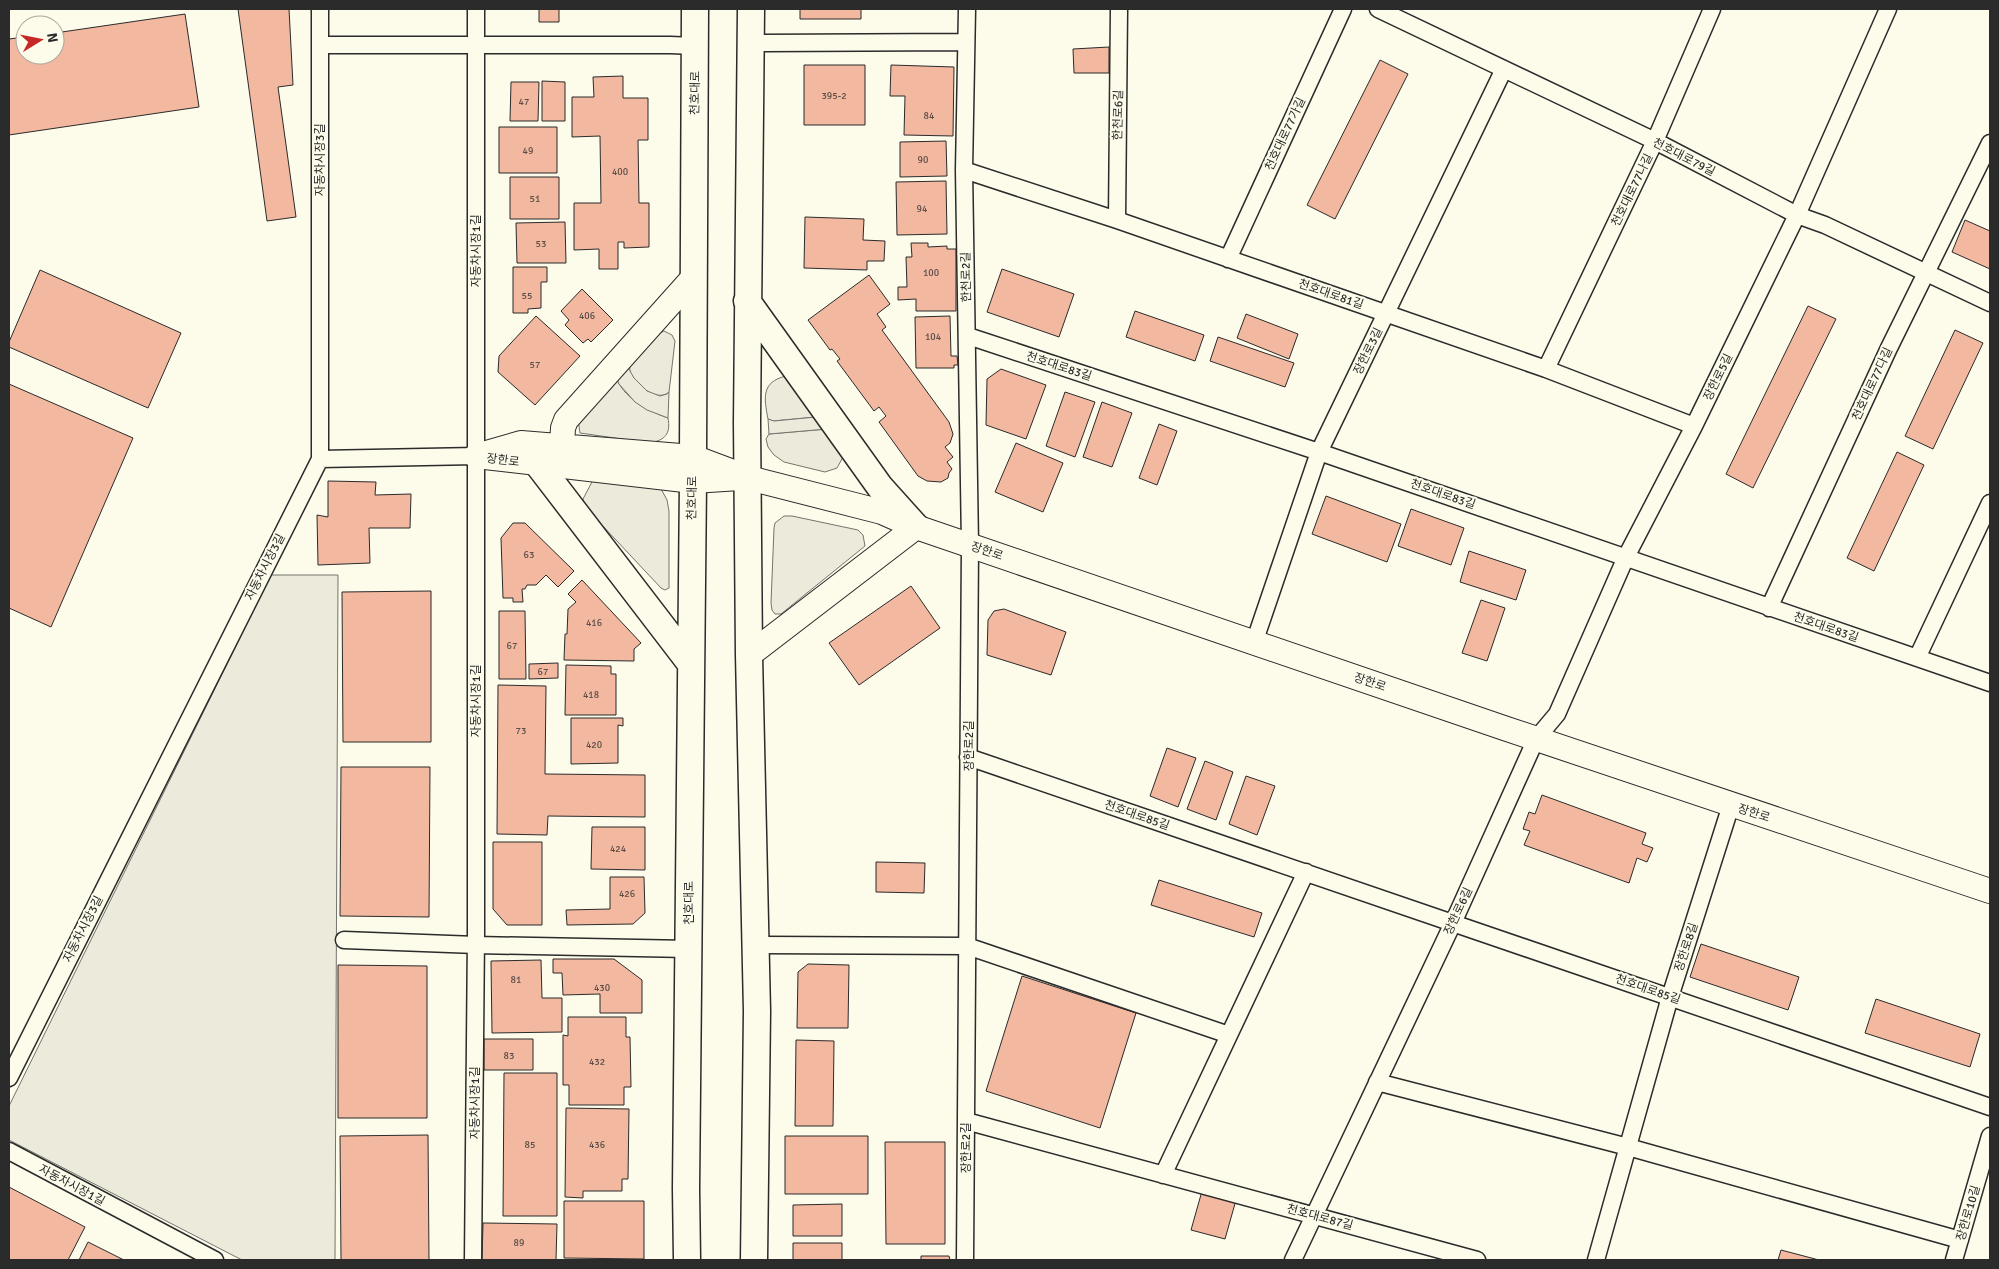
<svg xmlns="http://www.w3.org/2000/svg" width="1999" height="1269" viewBox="0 0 1999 1269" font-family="Signika,'Noto Sans KR',sans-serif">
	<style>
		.green { fill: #ecebdb; stroke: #74746e }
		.parking { fill: #eceadb; stroke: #74746e }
		.building { fill: #f2b8a0; stroke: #2b2b2b }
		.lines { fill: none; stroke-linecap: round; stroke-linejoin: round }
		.street-casing { stroke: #2b2b2b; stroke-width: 19 }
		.secondary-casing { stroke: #2b2b2b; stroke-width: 26 }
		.primary-casing { stroke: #2b2b2b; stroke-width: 29 }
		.street { stroke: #fdfbea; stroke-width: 16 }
		.secondary { stroke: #fdfbea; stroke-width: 24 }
		.primary { stroke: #fdfbea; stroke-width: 26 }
		.labels { text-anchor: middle; stroke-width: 4; stroke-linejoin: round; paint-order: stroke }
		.number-label { font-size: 10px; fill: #5d4e48 }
		.street-label { font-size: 12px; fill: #2b2b2b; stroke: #fdfbea }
	</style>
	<rect width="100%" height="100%" fill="#fdfbea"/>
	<path class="green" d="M664 331 672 335 675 341 669 392C657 403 634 384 630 371 629 368 629 365 629 362L660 333Z
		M615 375C623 398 646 410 668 418 671 434 665 440 650 443L580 433 578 419Z
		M786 376 816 417 773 421 768 419C764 398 761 382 786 376Z
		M827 429 843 457 837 468 825 472 784 462 774 455 768 447 766 439 769 434Z
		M593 480 660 487 667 500 669 511V588L665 590 661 588 585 507 583 499Z
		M784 516H792L858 530 863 535 865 546 781 614H775L772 610 771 603 774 528 775 523Z"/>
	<path class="parking" d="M629 362 630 371 634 378 647 391 660 396 667 394 669 392 668 418 647 410 635 402 619 384 615 375Z
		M816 417 827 429 769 434 768 419 774 421Z
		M271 575H338L335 1260H242L9 1140V1106Z"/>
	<path class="building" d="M238 9H289L293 85 278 87 296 217 267 221Z
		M539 9H559V22H539Z
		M800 9H861V19H800Z
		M185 14 199 107 9 135V39L25 37V55H55V33Z
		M1109 47V73H1074L1073 49Z
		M1380 60 1408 74 1335 219 1307 205Z
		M804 65H865V125H804Z
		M891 65 954 67 953 136 904 135 905 96H890Z
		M623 76V98H648V140H638L639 203H649V247L624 248V242H618V269H599V249L574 250V203H601L600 136 572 137V97H594L593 77Z
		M542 81 565 82V121H542Z
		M511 82H539L538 121H510Z
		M499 127H557V173H499Z
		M946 141 947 176 900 177V142Z
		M510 177H559V219H510Z
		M946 181 947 234 897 235 896 182Z
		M805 217 864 219 863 240 885 241 884 261H867V270L804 268Z
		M1965 220 1990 231V269L1952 252Z
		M565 222 566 263H517L516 223Z
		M911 243H928V247L947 246V249H956V311H916V299L898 300V287H907L906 257H912Z
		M513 267H547V282H541V308L528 309V313H513Z
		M1002 269 1074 294 1059 337 987 312Z
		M40 270 181 333 148 408 9 347V342Z
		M869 275 890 304 877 314 886 327 882 330 949 422 953 434 950 443 945 447 953 457 947 462 952 469 949 473 948 478 941 482 927 481 918 476 879 422 886 416 879 407 874 411 837 361 840 359 832 349 830 350 808 320Z
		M582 289 613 320 591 342 588 339 583 343 565 325 569 320 561 311Z
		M1808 306 1836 319 1753 488 1726 474Z
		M1135 311 1204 335 1195 361 1126 337Z
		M1246 314 1298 334 1289 359 1237 338Z
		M536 316 580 356 535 405 498 372 499 356Z
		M950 316 951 356H957L958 365H954V368H916L915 317Z
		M1955 330 1983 343 1933 449 1905 436Z
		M1218 337 1294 363 1285 387 1210 361Z
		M1001 369 1046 385 1026 439 986 425 987 379Z
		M9 384 133 438 51 627 9 608Z
		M1065 392 1095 402 1075 457 1046 446Z
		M1102 402 1132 413 1112 467 1083 457Z
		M1159 424 1177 431 1157 485 1139 478Z
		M1016 443 1063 463 1043 512 995 492Z
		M1897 452 1924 465 1874 571 1847 558Z
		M328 481 376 482 375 495 411 494 410 528H369L370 563 318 565 317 515 328 517Z
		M1326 496 1401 524 1387 562 1312 534Z
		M1411 509 1464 528 1451 565 1398 546Z
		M513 523H525L574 571 558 587 546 575 536 585H527L525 589H522L523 602H513V598H503L501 538Z
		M1469 551 1526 570 1516 600 1460 582Z
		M582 580 641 643 634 649V661L564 660 565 634H567L568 609 576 602 568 594Z
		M911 586 940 628 859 685 829 643Z
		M431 591V742H343L342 592Z
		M1481 600 1505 608 1487 661 1462 653Z
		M1004 609 1066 632 1051 675 987 655 988 620 994 611Z
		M499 611H525L526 679H499Z
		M558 663V678L529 679V664Z
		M566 665 611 666V674H616V715H565Z
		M498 685 546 686 545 774 645 775V817L548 816 547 835 497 834Z
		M571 718H623V726L618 725V763L571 764Z
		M1167 748 1196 758 1178 807 1150 796Z
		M1205 761 1233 772 1216 820 1187 809Z
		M341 767H430L429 917 340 916Z
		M1246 776 1275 786 1257 835 1229 824Z
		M1542 795 1646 833 1642 844 1653 848 1647 862 1637 858 1629 883 1524 845 1530 831 1523 829 1529 812 1535 814Z
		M592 827H645V870L591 869Z
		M493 842H542V925H507L493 909Z
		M876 862 925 863 924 893 876 892Z
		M610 877H644L645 913 633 924 567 925 566 910 610 909Z
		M1159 880 1262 913 1254 937 1151 905Z
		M1701 944 1799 977 1788 1010 1690 977Z
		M553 959H614L642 980V1013H600V994L563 995 562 973H553Z
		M541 960 542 998H562V1032L492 1033 491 961Z
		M808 964 849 965 848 1028H797L798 972Z
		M338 965 427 966V1118H338Z
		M1022 976 1136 1013 1100 1128 986 1091Z
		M1876 999 1980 1034 1970 1067 1865 1033Z
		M568 1017H626V1037H630L631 1087H624V1105H569V1085H563V1035L568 1036Z
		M484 1039H533V1070H484Z
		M796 1040 834 1041 833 1126H795Z
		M504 1073H557V1216H503Z
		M566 1108 629 1109 628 1179H622V1191H583V1198L565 1197Z
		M428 1135 429 1260H341L340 1136Z
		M785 1136H868V1194H785Z
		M885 1142H945V1244H886Z
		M9 1187 85 1227 68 1260H9Z
		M1202 1191 1236 1200 1225 1239 1191 1230Z
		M564 1201H644V1259L564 1258Z
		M842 1204V1236H793V1205Z
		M483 1223 557 1224 556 1260H482Z
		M88 1242 124 1260H79Z
		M793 1243H842V1260H793Z
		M1781 1250 1819 1260H1778Z
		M921 1256H949L950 1260H921Z"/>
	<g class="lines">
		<defs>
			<path id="street" d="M1378 9 1655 141 1797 215 1825 225 1990 303
				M751 43 966 42
				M320 45H670L695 46
				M964 170 1117 220 1546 369 1694 426
				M1117 220 1119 9
				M1228 259 1343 9
				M968 336 1319 452 1990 683
				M1546 369 1655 141 1712 9
				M320 459 476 456
				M1769 608 1889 348 1990 143
				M1254 643 1319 452 1504 69
				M1917 658 1990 503
				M968 757 1990 1107
				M344 940 476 945 689 949
				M755 945 967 946 1229 1035
				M9 1078 320 459V9
				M1377 1082 1628 1147 1960 1240
				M966 1121 1477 1260
				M9 1151 215 1260
				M1163 1175 1306 872
				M473 1260 476 933V9
				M965 1260 970 545 964 170 967 9
				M1293 1260 1453 923 1536 739 1557 714 1626 557 1694 426 1797 215 1888 9
				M1596 1260 1670 997 1731 805
				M1954 1260 1990 1136"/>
			<path id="secondary" d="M476 456 521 443 693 457 749 478 882 512 916 527 1504 728 1990 891
				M485 457 693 481 740 478
				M561 462 563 428 566 420 693 278
				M749 655 916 527"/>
			<path id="primary" d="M751 9 747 422 749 655 757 1011 754 1260
				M747 301 880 487 916 527
				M693 457 695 9
				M537 463 691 664
				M687 1260 686 1189 693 481"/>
		</defs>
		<use href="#street" class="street-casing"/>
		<use href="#secondary" class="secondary-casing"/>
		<use href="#primary" class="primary-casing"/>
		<use href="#street" class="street"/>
		<use href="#secondary" class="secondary"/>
		<use href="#primary" class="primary"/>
	</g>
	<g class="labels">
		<g class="number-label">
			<text x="834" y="99">395-2</text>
			<text x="524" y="105">47</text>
			<text x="929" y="119">84</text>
			<text x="528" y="154">49</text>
			<text x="923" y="163">90</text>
			<text x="620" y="175">400</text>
			<text x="535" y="202">51</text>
			<text x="922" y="212">94</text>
			<text x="541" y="247">53</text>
			<text x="931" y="276">100</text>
			<text x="527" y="299">55</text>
			<text x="587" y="319">406</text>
			<text x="933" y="340">104</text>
			<text x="535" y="368">57</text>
			<text x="529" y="558">63</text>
			<text x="594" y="626">416</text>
			<text x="512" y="649">67</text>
			<text x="543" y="675">67</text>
			<text x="591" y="698">418</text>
			<text x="521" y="734">73</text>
			<text x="594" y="748">420</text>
			<text x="618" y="852">424</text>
			<text x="627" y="897">426</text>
			<text x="516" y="983">81</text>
			<text x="602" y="991">430</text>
			<text x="509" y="1059">83</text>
			<text x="597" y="1065">432</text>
			<text x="530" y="1148">85</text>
			<text x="597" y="1148">436</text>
			<text x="519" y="1246">89</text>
		</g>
		<g class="street-label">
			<text transform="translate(695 93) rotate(-89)" y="4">천호대로</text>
			<text transform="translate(1118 115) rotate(-89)" y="4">한천로6길</text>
			<text transform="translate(1285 134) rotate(-65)" y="4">천호대로77가길</text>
			<text transform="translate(1684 157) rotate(27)" y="4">천호대로79길</text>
			<text transform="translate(320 160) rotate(-90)" y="4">자동차시장3길</text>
			<text transform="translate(1632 190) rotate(-64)" y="4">천호대로77나길</text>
			<text transform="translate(476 251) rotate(-90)" y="4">자동차시장1길</text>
			<text transform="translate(966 277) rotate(-91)" y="4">한천로2길</text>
			<text transform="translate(1331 294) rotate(19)" y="4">천호대로81길</text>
			<text transform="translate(1368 351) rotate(-64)" y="4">장한로3길</text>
			<text transform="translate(1059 366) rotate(18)" y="4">천호대로83길</text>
			<text transform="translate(1718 377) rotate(-64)" y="4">장한로5길</text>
			<text transform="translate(1872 384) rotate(-65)" y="4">천호대로77다길</text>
			<text transform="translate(503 460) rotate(7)" y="4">장한로</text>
			<text transform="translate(1443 494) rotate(19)" y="4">천호대로83길</text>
			<text transform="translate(692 498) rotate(-89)" y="4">천호대로</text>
			<text transform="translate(987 551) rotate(19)" y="4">장한로</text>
			<text transform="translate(265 567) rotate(-63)" y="4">자동차시장3길</text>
			<text transform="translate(1826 627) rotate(19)" y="4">천호대로83길</text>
			<text transform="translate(1370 682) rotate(19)" y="4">장한로</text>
			<text transform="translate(476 701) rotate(-90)" y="4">자동차시장1길</text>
			<text transform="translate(969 746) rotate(-90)" y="4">장한로2길</text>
			<text transform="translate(1754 813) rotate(18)" y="4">장한로</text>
			<text transform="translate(1137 815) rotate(19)" y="4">천호대로85길</text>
			<text transform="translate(689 903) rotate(-90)" y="4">천호대로</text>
			<text transform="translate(1458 911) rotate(-65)" y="4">장한로6길</text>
			<text transform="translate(83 929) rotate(-63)" y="4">자동차시장3길</text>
			<text transform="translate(1686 947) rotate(-72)" y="4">장한로8길</text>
			<text transform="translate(1648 989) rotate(19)" y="4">천호대로85길</text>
			<text transform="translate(475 1103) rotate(-90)" y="4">자동차시장1길</text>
			<text transform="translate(966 1148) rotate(-90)" y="4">장한로2길</text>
			<text transform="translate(72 1185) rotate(28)" y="4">자동차시장1길</text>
			<text transform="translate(1968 1213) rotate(-74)" y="4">장한로10길</text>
			<text transform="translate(1320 1217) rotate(15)" y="4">천호대로87길</text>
		</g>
	</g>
	<rect width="1999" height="1269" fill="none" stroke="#2b2b2b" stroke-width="20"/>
	<g transform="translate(40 40) rotate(80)"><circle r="24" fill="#fdfbea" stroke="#a9a89e"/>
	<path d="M0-4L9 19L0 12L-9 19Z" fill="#c62828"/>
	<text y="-8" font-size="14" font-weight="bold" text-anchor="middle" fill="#2b2b2b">N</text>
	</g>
</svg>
